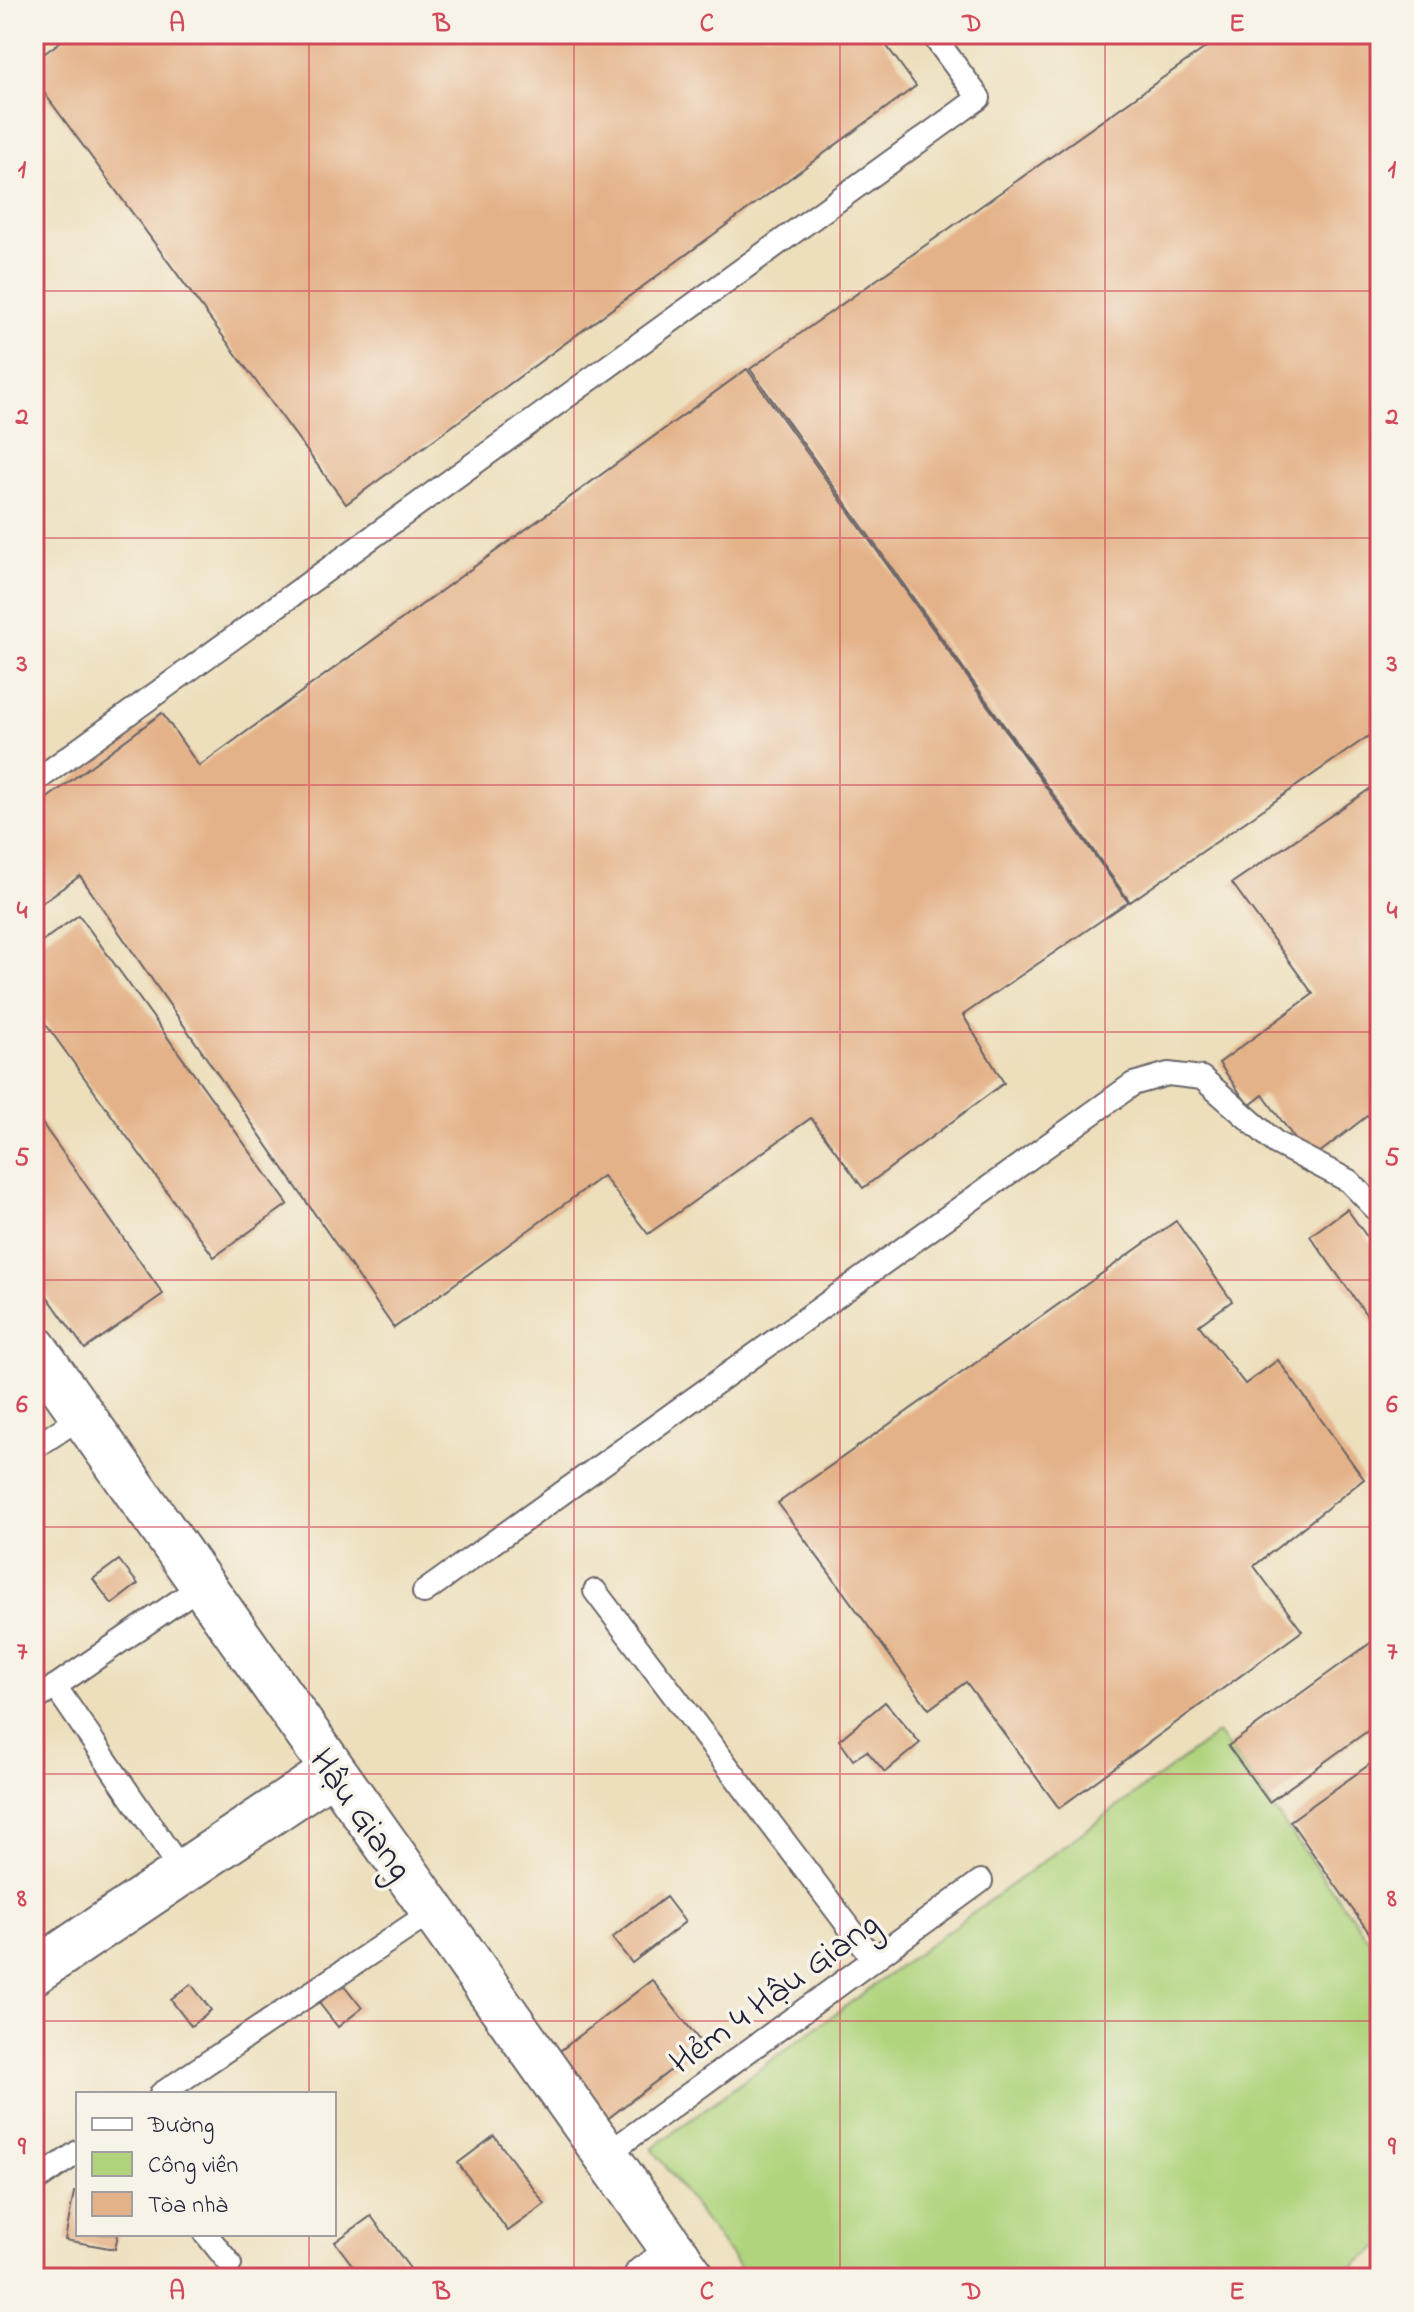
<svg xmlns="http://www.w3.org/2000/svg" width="1414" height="2312" viewBox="0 0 1414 2312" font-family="'Indie Flower',sans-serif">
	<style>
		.green { fill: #b0d47e; stroke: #697b5c; stroke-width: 2 }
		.building { fill: #e4b289 }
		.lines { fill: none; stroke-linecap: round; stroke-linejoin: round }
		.service-casing { stroke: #696468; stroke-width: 26 }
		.minor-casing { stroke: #696468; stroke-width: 48 }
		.tertiary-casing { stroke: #696468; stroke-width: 48 }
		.service { stroke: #fff; stroke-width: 22 }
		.minor { stroke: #fff; stroke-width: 44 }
		.tertiary { stroke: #fff; stroke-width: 44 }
		.grid { fill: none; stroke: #d1495b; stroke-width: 2; stroke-opacity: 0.55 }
		.labels { text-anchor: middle; stroke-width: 7; stroke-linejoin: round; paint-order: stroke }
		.street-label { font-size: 36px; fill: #22223b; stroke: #f7f3e8 }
		.neatline { fill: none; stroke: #d1495b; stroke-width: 3 }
		.grid-label { font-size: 26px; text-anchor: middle; font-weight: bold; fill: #d1495b }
	</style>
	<rect width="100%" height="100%" fill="#f7f3e8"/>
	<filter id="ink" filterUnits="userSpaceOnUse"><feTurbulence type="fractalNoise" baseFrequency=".0125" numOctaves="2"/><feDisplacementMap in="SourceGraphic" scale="16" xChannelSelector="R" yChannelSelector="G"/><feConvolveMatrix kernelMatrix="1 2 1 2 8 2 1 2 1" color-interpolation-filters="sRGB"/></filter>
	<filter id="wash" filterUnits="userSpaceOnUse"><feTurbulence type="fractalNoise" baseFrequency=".006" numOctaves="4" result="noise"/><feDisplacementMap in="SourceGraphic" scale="32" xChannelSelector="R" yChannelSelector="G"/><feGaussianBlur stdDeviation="1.8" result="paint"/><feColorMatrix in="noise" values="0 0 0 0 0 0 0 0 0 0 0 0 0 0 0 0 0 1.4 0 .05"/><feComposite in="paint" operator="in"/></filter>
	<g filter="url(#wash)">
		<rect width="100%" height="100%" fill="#eddfbc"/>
		<path class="green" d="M1218 1733 1380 1955V2246L1337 2278H747L652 2148Z"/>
		<g id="blocks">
			<path class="building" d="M71 34H878L916 86 346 504 34 79V61Z
				M1225 34H1380V728L1130 902 750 369Z
				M747 369 1128 902 963 1015 1004 1083 863 1188 811 1118 648 1234 603 1176 394 1328 80 876 34 908V808L162 713 199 766Z
				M1380 782V1106L1310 1160 1263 1095 1249 1106 1219 1063 1313 994 1232 883Z
				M79 915 288 1204 214 1257 34 1008V947Z
				M34 1112 163 1294 85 1349 34 1278Z
				M1347 1209 1380 1255V1330L1378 1331 1310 1236Z
				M1176 1221 1232 1301 1199 1325 1245 1384 1278 1360 1364 1479 1254 1566 1302 1631 1059 1808 966 1682 929 1709 778 1503Z
				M119 1560 138 1584 112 1604 93 1579Z
				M1380 1636V1722L1269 1802 1228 1746Z
				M885 1702 920 1743 885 1772 867 1751 853 1760 839 1740Z
				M1380 1757V1948L1290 1821Z
				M666 1897 685 1922 632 1963 612 1938Z
				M652 1980 703 2045 606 2120 556 2054Z
				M191 1984 211 2010 191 2026 171 2000Z
				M343 1984 362 2008 338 2027 319 2003Z
				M494 2136 545 2204 508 2231 458 2163Z
				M74 2192H78V2234H118L115 2249 65 2240Z
				M371 2216 417 2278H362L335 2242Z"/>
		</g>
	</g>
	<g filter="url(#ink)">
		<use href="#blocks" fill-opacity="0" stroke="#696468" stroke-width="2"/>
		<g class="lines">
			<defs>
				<path id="service" d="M34 782 979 98 932 34
					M34 1448 82 1416
					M595 1591 874 1960
					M424 1592 1133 1084 1168 1074 1202 1078 1276 1143 1349 1181 1380 1213
					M55 1686 182 1871
					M34 1701 202 1585
					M161 2094 433 1911
					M606 2155 981 1881
					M34 2182 78 2152
					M206 2234 230 2264"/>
				<path id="minor" d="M34 1972 333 1771
					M646 2278 678 2256"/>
				<path id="tertiary" d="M34 1347 693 2278"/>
			</defs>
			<use href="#service" class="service-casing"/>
			<use href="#minor" class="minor-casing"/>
			<use href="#tertiary" class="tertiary-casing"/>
			<use href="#service" class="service"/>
			<use href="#minor" class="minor"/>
			<use href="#tertiary" class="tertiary"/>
		</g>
	</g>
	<path class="grid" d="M309 34V2094M574 34V2278M840 34V2278M1105 34V2278M34 291H1380M34 538H1380M34 785H1380M34 1032H1380M34 1280H1380M34 1527H1380M34 1774H1380M34 2021H1380M309 2234V2278"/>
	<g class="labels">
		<g class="street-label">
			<text transform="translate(363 1813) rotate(55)" y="13">Hậu Giang</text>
			<text transform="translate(773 1991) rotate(-36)" y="13">Hẻm 4 Hậu Giang</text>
		</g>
	</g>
	<rect width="1414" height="2312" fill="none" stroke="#f7f3e8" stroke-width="88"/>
	<rect x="76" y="2092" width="260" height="144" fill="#f7f3e8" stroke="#a29fa3" stroke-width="2"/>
	<rect x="92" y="2118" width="40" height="12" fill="#ffffff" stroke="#a29fa3" stroke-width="2"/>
	<text x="148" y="2132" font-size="24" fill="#22223b">Đường</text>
	<rect x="92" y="2152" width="40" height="24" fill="#b0d47e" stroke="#a29fa3" stroke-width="2"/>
	<text x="148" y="2172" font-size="24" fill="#22223b">Công viên</text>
	<rect x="92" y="2192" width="40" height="24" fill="#e4b289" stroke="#a29fa3" stroke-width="2"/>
	<text x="148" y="2212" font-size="24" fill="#22223b">Tòa nhà</text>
	<rect x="44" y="44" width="1326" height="2224" class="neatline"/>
	<g class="grid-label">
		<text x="177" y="31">A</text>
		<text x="442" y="31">B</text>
		<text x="707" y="31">C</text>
		<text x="972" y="31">D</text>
		<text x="1237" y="31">E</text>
		<text x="22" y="177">1</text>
		<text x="1392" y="177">1</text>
		<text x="22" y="424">2</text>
		<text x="1392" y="424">2</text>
		<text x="22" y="671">3</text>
		<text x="1392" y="671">3</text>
		<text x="22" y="918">4</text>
		<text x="1392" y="918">4</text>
		<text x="22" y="1165">5</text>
		<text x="1392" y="1165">5</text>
		<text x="22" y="1412">6</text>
		<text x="1392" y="1412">6</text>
		<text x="22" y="1659">7</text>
		<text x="1392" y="1659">7</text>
		<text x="22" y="1906">8</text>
		<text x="1392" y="1906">8</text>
		<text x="22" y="2154">9</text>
		<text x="1392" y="2154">9</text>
		<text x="177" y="2299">A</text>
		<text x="442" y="2299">B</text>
		<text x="707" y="2299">C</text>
		<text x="972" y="2299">D</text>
		<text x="1237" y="2299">E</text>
	</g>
</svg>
